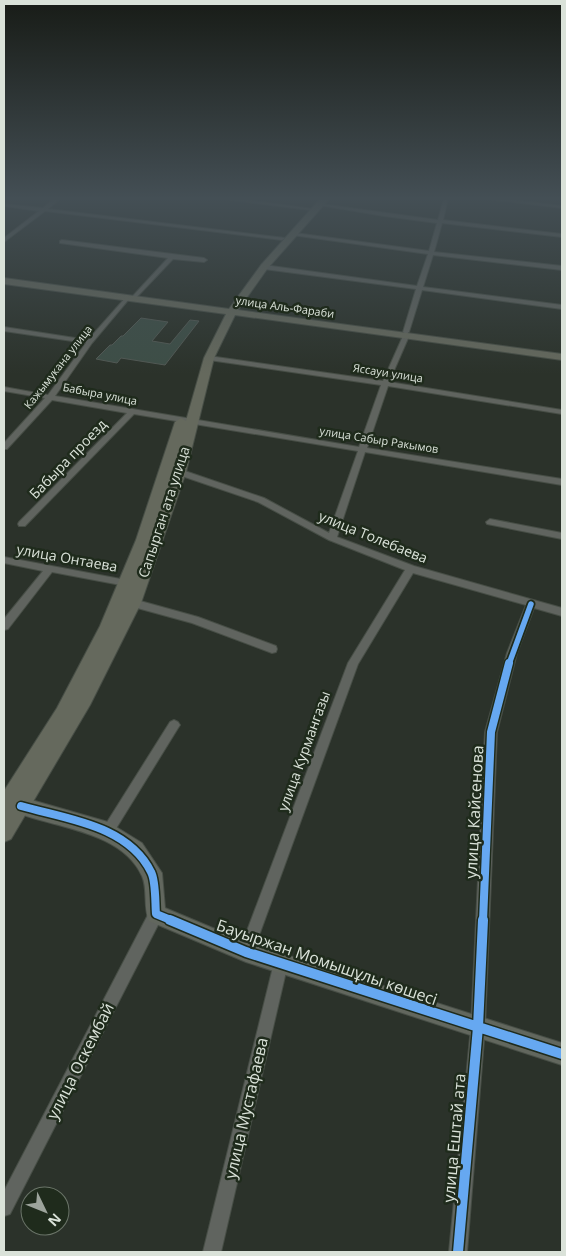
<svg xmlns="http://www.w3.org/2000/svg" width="566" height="1256" viewBox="0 0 566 1256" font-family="'Open Sans',sans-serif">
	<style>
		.building { fill: #3d4e46; stroke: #525954 }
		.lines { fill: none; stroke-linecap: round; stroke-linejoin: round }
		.street-casing { stroke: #474e46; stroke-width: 2 }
		.secondary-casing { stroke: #474e46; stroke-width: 2 }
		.primary-casing { stroke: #474e46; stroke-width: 2 }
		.street { fill: #60645f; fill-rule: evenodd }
		.secondary { fill: #62675e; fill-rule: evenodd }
		.primary { fill: #65695d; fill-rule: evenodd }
		.cycleway-far2-casing { stroke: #1f2b1c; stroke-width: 9 }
		.cycleway-far1-casing { stroke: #1f2b1c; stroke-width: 11 }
		.cycleway-casing { stroke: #1f2b1c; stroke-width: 13 }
		.cycleway-far2 { stroke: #66a8f1; stroke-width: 5.5 }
		.cycleway-far1 { stroke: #66a8f1; stroke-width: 8 }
		.cycleway { stroke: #66a8f1; stroke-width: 10 }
		.labels { text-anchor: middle; stroke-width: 5; stroke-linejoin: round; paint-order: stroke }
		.far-street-label { font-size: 11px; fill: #dae2d9; stroke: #1f2b1c }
		.street-label { font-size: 14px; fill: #dae2d9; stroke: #1f2b1c }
		.near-street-label { font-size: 16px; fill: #dae2d9; stroke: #1f2b1c }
	</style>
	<rect width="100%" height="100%" fill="#2b322a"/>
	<path class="building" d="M141 318 168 322 152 341 170 344 190 320 199 321 165 365 121 358 117 363 96 359 110 345H112L121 336H123Z"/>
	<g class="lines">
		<defs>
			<path id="street" d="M55 198H61L48 209 285 238 282 240 45 211 4 242V238L39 211 4 206V204L43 208Z
				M215 198H233L313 209 311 210Z
				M444 198H448L443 220 562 234V237L442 223 434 252 562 266V270L433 255 423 287 562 305V309L422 290 409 332 406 334 403 332 416 289 264 269 261 267 264 265 417 286 428 254 292 235 295 233 429 251 437 223 384 216 319 205 321 204 438 220Z
				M478 198H497L562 206V208Z
				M62 240 204 258 207 260 204 262 173 259 133 301 130 299 131 298 168 258 60 243V241Z
				M127 296 129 297V299L92 343 55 396 359 447 381 385 209 360 206 358 209 356 383 381 403 336 406 334 409 336 389 382 562 410V414L388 386 367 448 562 479V485L365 452 337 537 414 566 562 608V616L534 608 517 653 497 732 485 1027 467 1252H449L471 1027 485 732 507 653 526 605 413 573 358 664 253 952 251 957 246 959 241 957 239 952 348 663 405 570 329 540 258 502 176 474 175 472 176 470H182L264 498 329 533 358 451 134 414 25 526H19L18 524 19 522 127 413 52 400 7 449H4V443L45 398 4 391V387L48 395 86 343 4 331V327L88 340Z
				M490 519 562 533V539L487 524 486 522Z
				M4 557 126 580 131 583 126 586 52 572 8 629 4 630V619L43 571 4 563Z
				M133 599 198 617 276 646 277 649 276 652 272 653 192 623 130 606 128 603Z
				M174 720 178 722 180 725 178 728 112 835 108 837 104 835 102 831 104 827 170 722Z
				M156 907 161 909 163 914 161 919 10 1214 4 1216V1191L151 909Z
				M281 956 286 958 288 963 221 1252H203L274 963 276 958Z"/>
			<path id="secondary" d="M21 797 108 822 142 843 162 873 165 908 246 942 562 1043V1065L246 962 149 921C143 907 148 889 142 876 122 831 55 828 15 812L12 806 15 800Z"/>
			<path id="primary" d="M321 198H330L267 269 238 310 562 354V360L235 315 214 358 186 472 141 603 90 705 11 839 4 842V791L57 708 100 626 136 540 175 422 181 418 186 421 204 358 226 314 4 284V278L229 309 261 265Z"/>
		</defs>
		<use href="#street" class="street-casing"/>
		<use href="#secondary" class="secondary-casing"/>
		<use href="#primary" class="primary-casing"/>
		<use href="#street" class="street"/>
		<use href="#secondary" class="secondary"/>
		<use href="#primary" class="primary"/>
		<defs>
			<path id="cycleway-far2" d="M509 664 531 604"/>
			<path id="cycleway-far1" d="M21 806C66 819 128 825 151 872 156 881 155 903 156 914L173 921
				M483 921 491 732 509 663"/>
			<path id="cycleway" d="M170 920 246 952 562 1054
				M458 1252 478 1027 483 920"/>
		</defs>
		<use href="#cycleway-far2" class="cycleway-far2-casing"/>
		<use href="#cycleway-far1" class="cycleway-far1-casing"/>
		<use href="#cycleway" class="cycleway-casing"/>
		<use href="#cycleway-far2" class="cycleway-far2"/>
		<use href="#cycleway-far1" class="cycleway-far1"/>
		<use href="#cycleway" class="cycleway"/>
	</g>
	<linearGradient id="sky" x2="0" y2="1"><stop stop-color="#181c17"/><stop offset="0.53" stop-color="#444f55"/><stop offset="1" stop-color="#444f55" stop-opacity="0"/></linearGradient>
	<rect width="566" height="374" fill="url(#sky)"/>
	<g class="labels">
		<g class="far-street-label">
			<text transform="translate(285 307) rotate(8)" y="4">улица Аль-Фараби</text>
			<text transform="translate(58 367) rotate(-52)" y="4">Кажымукана улица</text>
			<text transform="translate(388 373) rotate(9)" y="4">Яссауи улица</text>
			<text transform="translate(100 394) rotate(11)" y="4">Бабыра улица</text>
			<text transform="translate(379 440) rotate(9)" y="4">улица Сабыр Ракымов</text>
		</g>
		<g class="street-label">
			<text transform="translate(68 459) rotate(-46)" y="5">Бабыра проезд</text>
			<text transform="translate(164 512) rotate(-72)" y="5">Сапырган ата улица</text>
			<text transform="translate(373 537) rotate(22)" y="5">улица Толебаева</text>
			<text transform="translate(67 558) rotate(10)" y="5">улица Онтаева</text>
			<text transform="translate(304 751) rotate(-70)" y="5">улица Курмангазы</text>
		</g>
		<g class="near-street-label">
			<text transform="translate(474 812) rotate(-87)" y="6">улица Кайсенова</text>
			<text transform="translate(327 962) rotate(19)" y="6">Бауыржан Момышұлы көшесі</text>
			<text transform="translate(80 1061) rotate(-63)" y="6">улица Оскембай</text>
			<text transform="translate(246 1108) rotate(-77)" y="6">улица Мустафаева</text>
			<text transform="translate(454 1138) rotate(-85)" y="6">улица Ештай ата</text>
		</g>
	</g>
	<rect width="566" height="1256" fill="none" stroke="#dae2d9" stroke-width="10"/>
	<g transform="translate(45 1211) rotate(133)"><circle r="24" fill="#1f2b1c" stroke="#6a7468"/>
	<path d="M0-4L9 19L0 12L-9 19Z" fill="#9da49c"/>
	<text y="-8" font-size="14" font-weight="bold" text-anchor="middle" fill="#dae2d9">N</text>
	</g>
</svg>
